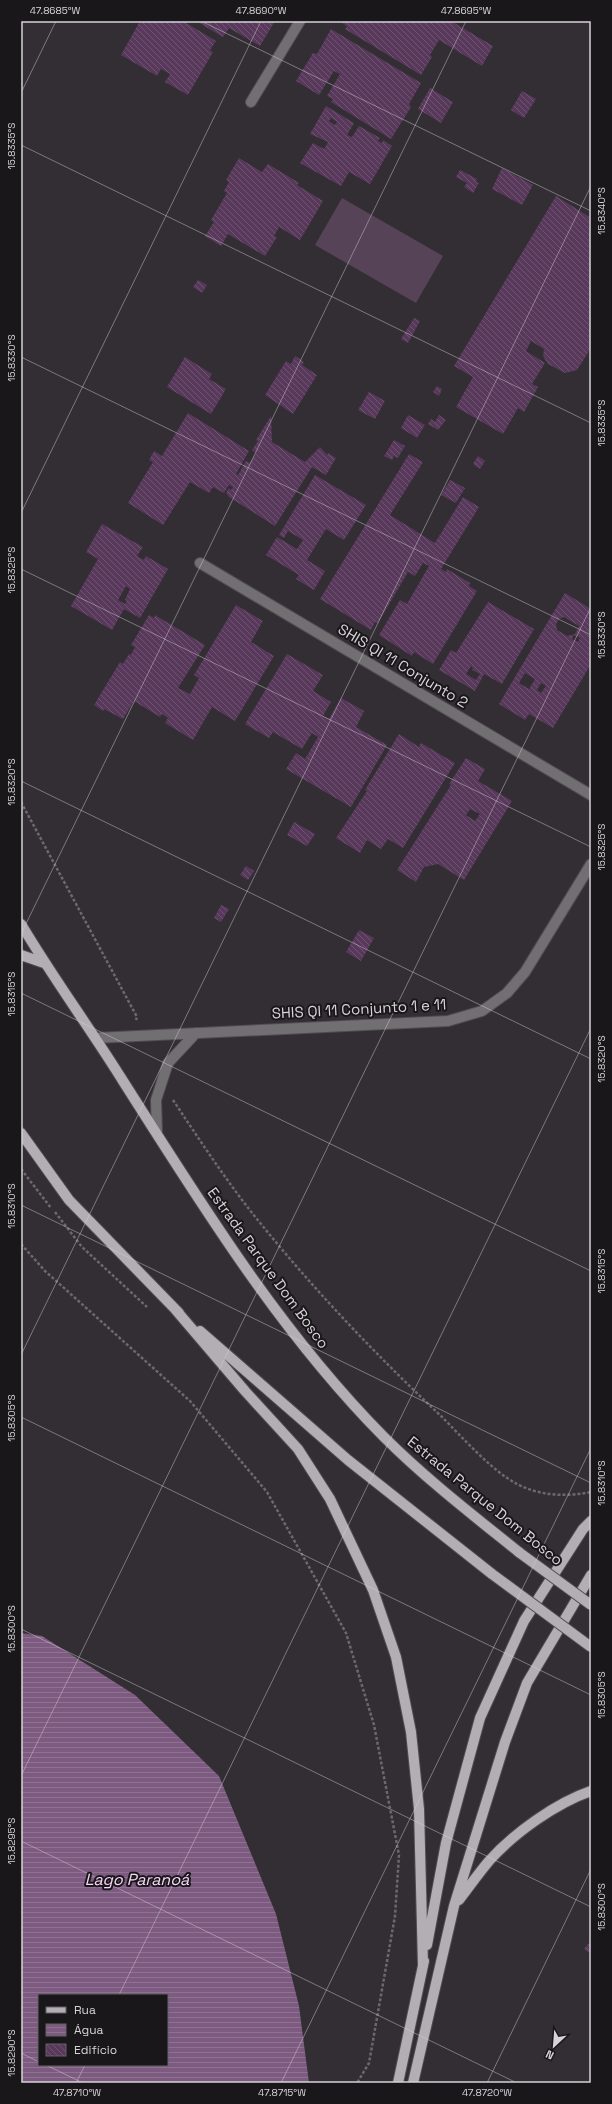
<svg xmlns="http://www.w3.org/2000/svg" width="612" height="2104" viewBox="0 0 612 2104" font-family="'Space Grotesk',sans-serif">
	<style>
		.pitch { fill: #564357 }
		.water { fill: url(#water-rules); fill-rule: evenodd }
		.building { fill: url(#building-back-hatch); fill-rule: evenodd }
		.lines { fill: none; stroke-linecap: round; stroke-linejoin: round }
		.minor-casing { stroke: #504c51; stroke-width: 12 }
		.major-casing { stroke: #504c51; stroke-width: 12 }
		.path { stroke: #6c686d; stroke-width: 2.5; stroke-dasharray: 3 2; stroke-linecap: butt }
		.minor { stroke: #726f72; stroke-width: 10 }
		.major { stroke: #b3aeb4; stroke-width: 10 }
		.major-bridge-casing { stroke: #504c51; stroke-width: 12; stroke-linecap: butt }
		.major-bridge { stroke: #b3aeb4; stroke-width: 10 }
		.ticks { fill: none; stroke: #d6d3d7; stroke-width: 1; stroke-opacity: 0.45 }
		.labels { text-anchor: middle; stroke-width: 4; stroke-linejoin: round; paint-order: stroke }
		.street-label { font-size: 15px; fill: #d6d3d7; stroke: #1a171a }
		.water-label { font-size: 16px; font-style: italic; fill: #f6d5f8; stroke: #1a171a }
		.neatline { fill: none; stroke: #d6d3d7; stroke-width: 1.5 }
		.ticks-label { font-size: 10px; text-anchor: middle; fill: #d6d3d7 }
	</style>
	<defs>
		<pattern id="water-rules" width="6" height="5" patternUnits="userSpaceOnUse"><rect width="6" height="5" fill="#7d5b80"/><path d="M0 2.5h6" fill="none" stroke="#8f7291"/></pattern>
		<pattern id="building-back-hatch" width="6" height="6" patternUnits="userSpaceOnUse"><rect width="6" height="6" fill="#58385b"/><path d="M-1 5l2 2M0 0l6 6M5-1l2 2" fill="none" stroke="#6f5472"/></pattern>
	</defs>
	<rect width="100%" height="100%" fill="#332e34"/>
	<path class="pitch" d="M342 198 443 256 416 303 315 245Z"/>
	<path class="water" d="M21 1633 42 1636 135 1695 219 1776 276 1914 299 2006 309 2083H21ZM39 1995H167V2065H39Z"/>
	<path class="building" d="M140 21H183L216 41 210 50 213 52 188 95 165 82 170 74 161 69 157 76 121 55Z
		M196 21H275L260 46 229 28 223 37Z
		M343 21H451L493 46 482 66 439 40 430 55 432 57 421 75 345 29 347 26 342 23Z
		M331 29 421 83 409 104 411 107 391 139 331 102 333 99 327 96 340 74 334 71 319 95 296 81 313 53 317 54Z
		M430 88 453 102 441 123 418 109Z
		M522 91 536 99 524 118 511 110Z
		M326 106 354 123 347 135 352 137 359 126 380 138 378 141 382 143 383 140 392 146 370 184 349 172 341 186 300 163 313 143 324 149 328 142 310 134ZM331 118 337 122 335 125 329 121Z
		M239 158 262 172 268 164 299 183 297 185 323 201 300 240 279 227 274 236 277 237 265 256 228 234 221 246 205 236 214 222 211 220 227 193 224 191 229 182 226 180Z
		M502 168 533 185 522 205 492 189Z
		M460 170 477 179 476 182 479 183 473 193 464 187 467 183 456 177Z
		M556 196 591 218V348L577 370 565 373 548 364 543 356 544 349 531 341 526 351 545 363 532 384 538 387 524 412 518 408 503 434 456 407 473 377 454 366Z
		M198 280 207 285 202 293 193 287Z
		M414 318 420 321 408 343 401 339Z
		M295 356 304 362 302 365 317 375 293 414 265 395 286 361 291 364Z
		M185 357 212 374 209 379 226 389 211 414 167 387Z
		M437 386 442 389 439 396 433 392Z
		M369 392 385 401 375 419 358 410Z
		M188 413 249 451 236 474 238 475 246 461 250 463 256 453 252 450 258 441 256 440 271 416 272 442 305 462 320 447 327 455 328 453 336 458 326 475 312 467 275 526 229 497 226 493 229 488 231 490 233 487 229 485 224 493 213 487 209 493 190 482 163 525 128 503 153 462 149 460 154 451 162 456Z
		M408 415 425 425 417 438 401 428Z
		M439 415 446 420 438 430 428 424 431 419 435 422Z
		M394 440 405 446 398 458 394 456 392 460 384 456Z
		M409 454 423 462 390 515 435 543 463 497 479 507 441 569 446 572 447 569 470 583 469 586 477 591 433 664 414 652 412 656 379 635 400 600 407 604 429 566 423 563 415 576 408 572 378 623 375 622 371 630 320 599Z
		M478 456 485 461 480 469 473 464Z
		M315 475 366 505 344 540 326 529 307 560 325 571 314 590 296 579 299 575 266 555 277 537 297 549 303 540 288 531 284 538 279 535Z
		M450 480 465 488 456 503 441 495Z
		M102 524 143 547 137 556 144 560 146 556 168 569 140 618 124 609 112 630 71 606 98 559 86 552ZM126 586 130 589 125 600 127 601 125 604 118 600Z
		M565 593 591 609V664L553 728 529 714 525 720 499 704ZM564 617 579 626 575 634 567 636 557 630 556 624 559 619ZM574 635 580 638 578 642 572 639ZM525 673 535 679 529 689 519 683ZM541 683 546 686 541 693 537 690Z
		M488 602 534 629 502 684 484 674 475 691 439 670 451 650 456 653ZM471 666 473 668 472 670 480 674 476 680 466 674Z
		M236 605 263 621 251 642 274 656 235 721 212 707 193 740 165 723 168 718 162 714 160 717 134 701 123 719 104 709 103 711 94 705 120 662 123 664 129 654 131 655 135 647 131 645 149 615 154 618 155 615 205 645 178 688 190 694 199 678 194 675Z
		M287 654 323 675 313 691 331 702 323 716 329 719 341 698 364 711 356 727 387 745 351 807 286 769 296 753 305 759 318 737 312 733 302 749 273 732 269 738 245 724Z
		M399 734 419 747 421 743 455 763 403 848 388 839 381 849 367 840 360 853 336 838 367 791 365 790Z
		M466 758 485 769 478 781 512 801 464 880 438 864 424 867 416 882 397 870 451 785 449 784ZM470 809 480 814 475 821 466 815Z
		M294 822 315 834 307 846 287 835Z
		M246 866 254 871 248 880 240 875Z
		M221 905 229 909 221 922 214 918Z
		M359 930 374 938 361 961 346 952Z
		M589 1943 591 1945V1954L584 1949Z"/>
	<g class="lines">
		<defs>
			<path id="minor" d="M251 102 300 21
				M200 563 591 795
				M96 1038 448 1021 482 1011 507 993 525 972 591 864
				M157 1133 156 1100 168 1063 196 1033"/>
			<path id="major" d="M21 924C53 978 90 1028 123 1081 202 1205 280 1332 384 1437 426 1479 474 1516 520 1553
				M21 955 44 963
				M21 1133 69 1200 179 1313
				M175 1309 245 1391 298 1449 330 1499 373 1590 396 1657 411 1732 419 1809 423 1966
				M200 1331 348 1460 492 1574
				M459 1900C469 1887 478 1874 489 1861 514 1833 556 1803 591 1791
				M427 1945 446 1843 480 1718 524 1621 583 1529 591 1521
				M398 2083 424 1961
				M413 2083 454 1906 505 1742 527 1683 591 1575"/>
		</defs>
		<use href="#minor" class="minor-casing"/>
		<use href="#major" class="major-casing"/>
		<path class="path" d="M21 802 137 1017 136 1020
			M173 1100C201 1142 229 1185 261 1224 316 1292 377 1356 441 1416 462 1437 492 1471 517 1484 540 1496 566 1497 591 1492
			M21 1169 51 1208
			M55 1212 82 1247 147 1307
			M21 1244 45 1271 190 1401 267 1492 346 1633 374 1725 399 1855 395 1916 369 2063 357 2083"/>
		<use href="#minor" class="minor"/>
		<use href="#major" class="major"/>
		<defs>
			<path id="major-bridge" d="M520 1553 591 1605
				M492 1574 591 1647"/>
		</defs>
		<use href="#major-bridge" class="major-bridge-casing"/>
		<use href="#major-bridge" class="major-bridge"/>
	</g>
	<path class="ticks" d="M201 21 591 211M21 93 56 21M21 145 591 423M21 357 591 635M21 513 261 21M21 569 591 847M21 781 591 1059M21 934 466 21M21 993 591 1271M21 1205 591 1483M21 1355 591 186M21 1417 591 1695M21 1629 591 1907M21 1776 591 607M21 1841 517 2083M119 1995 591 1028M21 2053 39 2062M46 2065 83 2083M76 2083 85 2065M281 2083 591 1448M487 2083 591 1869"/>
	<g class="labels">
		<g class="street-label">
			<text transform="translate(403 666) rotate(31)" y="5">SHIS QI 11 Conjunto 2</text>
			<text transform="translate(359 1009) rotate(-3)" y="5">SHIS QI 11 Conjunto 1 e 11</text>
			<text transform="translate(268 1268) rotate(54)" y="5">Estrada Parque Dom Bosco</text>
			<text transform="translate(485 1501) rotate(39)" y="5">Estrada Parque Dom Bosco</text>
		</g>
		<g class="water-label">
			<text x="137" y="1885">Lago Paranoá</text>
		</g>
	</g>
	<rect width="612" height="2104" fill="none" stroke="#1a171a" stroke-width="44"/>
	<rect x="38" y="1994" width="130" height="72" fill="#1a171a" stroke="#656266"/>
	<rect x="46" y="2007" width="20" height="6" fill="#b3aeb4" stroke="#656266"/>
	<text x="74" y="2014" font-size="12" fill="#d6d3d7">Rua</text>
	<rect x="46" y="2024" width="20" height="12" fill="url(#water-rules)" stroke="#656266"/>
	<text x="74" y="2034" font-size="12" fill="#d6d3d7">Água</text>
	<rect x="46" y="2044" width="20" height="12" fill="url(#building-back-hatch)" stroke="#656266"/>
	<text x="74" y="2054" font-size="12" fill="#d6d3d7">Edifício</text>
	<g transform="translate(554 2046) rotate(206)" stroke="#1a171a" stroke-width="3" paint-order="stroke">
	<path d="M0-3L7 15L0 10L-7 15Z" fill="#d6d3d7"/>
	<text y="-6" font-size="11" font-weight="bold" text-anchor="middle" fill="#d6d3d7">N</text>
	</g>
	<rect x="22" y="22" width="568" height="2060" class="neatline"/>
	<g class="ticks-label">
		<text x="55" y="14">47.8685°W</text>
		<text x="261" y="14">47.8690°W</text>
		<text x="466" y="14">47.8695°W</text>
		<text transform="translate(11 146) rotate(-90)" y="4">15.8335°S</text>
		<text transform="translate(601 211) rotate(-90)" y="4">15.8340°S</text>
		<text transform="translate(11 358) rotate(-90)" y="4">15.8330°S</text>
		<text transform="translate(601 423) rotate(-90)" y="4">15.8335°S</text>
		<text transform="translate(11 570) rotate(-90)" y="4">15.8325°S</text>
		<text transform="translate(601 635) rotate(-90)" y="4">15.8330°S</text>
		<text transform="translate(11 782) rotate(-90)" y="4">15.8320°S</text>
		<text transform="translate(601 847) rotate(-90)" y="4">15.8325°S</text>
		<text transform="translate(11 994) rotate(-90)" y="4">15.8315°S</text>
		<text transform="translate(601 1059) rotate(-90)" y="4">15.8320°S</text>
		<text transform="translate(11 1206) rotate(-90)" y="4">15.8310°S</text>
		<text transform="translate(601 1271) rotate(-90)" y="4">15.8315°S</text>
		<text transform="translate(11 1418) rotate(-90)" y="4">15.8305°S</text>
		<text transform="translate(601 1483) rotate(-90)" y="4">15.8310°S</text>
		<text transform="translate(11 1629) rotate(-90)" y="4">15.8300°S</text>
		<text transform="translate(601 1695) rotate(-90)" y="4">15.8305°S</text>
		<text transform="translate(11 1841) rotate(-90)" y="4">15.8295°S</text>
		<text transform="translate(601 1907) rotate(-90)" y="4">15.8300°S</text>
		<text transform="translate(11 2053) rotate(-90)" y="4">15.8290°S</text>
		<text x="77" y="2096">47.8710°W</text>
		<text x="282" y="2096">47.8715°W</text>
		<text x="487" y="2096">47.8720°W</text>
	</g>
</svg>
